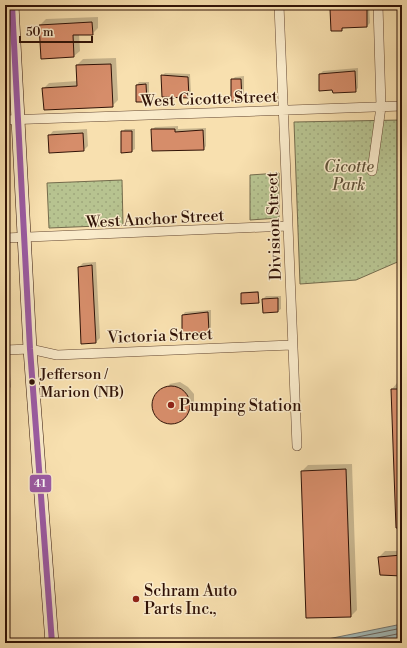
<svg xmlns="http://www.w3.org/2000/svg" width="407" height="648" viewBox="0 0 407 648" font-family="'Libre Bodoni',serif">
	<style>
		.grass { fill: url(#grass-dots); stroke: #746b4c }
		.water { fill: #a3bab7; stroke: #757771 }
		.shadow { fill: #0003 }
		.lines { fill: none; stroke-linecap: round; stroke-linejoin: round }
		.shore { stroke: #6a665f; stroke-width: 1 }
		.building { fill: #d68d6a; stroke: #311307 }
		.minor-casing { stroke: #634631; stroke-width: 10 }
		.secondary-casing { stroke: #311307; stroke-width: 14 }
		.minor { stroke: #faebcb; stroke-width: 9 }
		.secondary { stroke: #faebcb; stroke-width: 13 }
		.bus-1-casing { stroke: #faebcb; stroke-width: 9 }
		.bus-1 { stroke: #9b5ba5; stroke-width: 6 }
		.bus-dot { fill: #311307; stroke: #faebcb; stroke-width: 1.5 }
		.poi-dot { fill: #8f2418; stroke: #faebcb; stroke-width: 1.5 }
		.labels { text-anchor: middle; stroke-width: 3; stroke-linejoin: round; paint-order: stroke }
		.bus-label { font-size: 15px; fill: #311307; stroke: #faebcb; text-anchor: start }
		.street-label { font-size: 16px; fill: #311307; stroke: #faebcb }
		.park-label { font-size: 16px; font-style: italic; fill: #605137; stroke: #faebcb }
		.poi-label { font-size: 16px; fill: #311307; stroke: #faebcb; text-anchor: start }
		.line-badge { stroke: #faebcb; stroke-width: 1.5 }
		.badge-label { font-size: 11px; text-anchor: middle; font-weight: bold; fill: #fff }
	</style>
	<defs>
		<pattern id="grass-dots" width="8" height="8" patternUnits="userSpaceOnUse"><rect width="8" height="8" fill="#b7c390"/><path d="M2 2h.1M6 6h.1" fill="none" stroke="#9ea77b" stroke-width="1.8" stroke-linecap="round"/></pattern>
	</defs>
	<rect width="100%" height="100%" fill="#f8e0af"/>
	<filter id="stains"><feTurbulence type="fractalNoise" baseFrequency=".005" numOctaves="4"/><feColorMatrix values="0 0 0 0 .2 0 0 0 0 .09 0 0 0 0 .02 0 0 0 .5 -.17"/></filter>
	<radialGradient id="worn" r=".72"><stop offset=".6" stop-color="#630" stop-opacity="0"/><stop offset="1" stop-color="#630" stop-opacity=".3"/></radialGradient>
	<path class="grass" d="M402 120V260L356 280 300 284 294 122Z
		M279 173V218L250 220V175Z
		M122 180 123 225 49 228 47 183Z"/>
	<path class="water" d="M402 624V643H308Z"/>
	<path class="shadow" d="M344 5H369L370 23 367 26 344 27 341 30 331 9 334 7Z
		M98 17V28L92 34H79L80 51 74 56 40 25 46 19Z
		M116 58 118 100 112 106 43 89 49 83 78 81 77 65 83 59Z
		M358 68V88L355 91 320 74 323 71Z
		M165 73 190 74 191 94 188 97 162 76Z
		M244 76V96L241 99 232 80 235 77Z
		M139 82H149V98L146 101 137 85Z
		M178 126V129L206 128V146L204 149 152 130 155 127Z
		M87 129 88 146 84 150 49 136 53 131Z
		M125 129H135V149L132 151 122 152V132Z
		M96 262 100 338 96 342 79 267 83 263Z
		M5 268 6 295 5 297Z
		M259 291 258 302 242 293 243 292Z
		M266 296H281V309L278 311 263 299Z
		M211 310V328L208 331 183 315 185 312Z
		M5 357 9 359 11 387 5 393Z
		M402 377V600H400L398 575 379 557 385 551H398L392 389Z
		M180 382 188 387 194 394V404L185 418 177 422 168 423 159 419 154 410 153 401 158 393 170 385 169 384Z
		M352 464 357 610 351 616 302 471 308 465Z"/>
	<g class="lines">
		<path class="shore" d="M328 643 402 628
			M353 643 402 633"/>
	</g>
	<path class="building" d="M356 5H367V27L342 28V31H331L330 9H342V6Z
		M92 22 93 35H73L74 57 41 59 39 25Z
		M111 64 113 107 44 110 42 88 77 86 76 65Z
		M355 71 356 92 333 93 332 90 319 91V74Z
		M161 75 188 77 189 98 162 97Z
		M231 79H241L242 100 231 101Z
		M146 84 147 102H136V85Z
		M151 129H175V132L203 130 204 150 152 151Z
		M121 131H132V152L121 153Z
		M83 133 84 151 49 153 48 135Z
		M92 265 96 343 81 344 78 267Z
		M258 292 259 303 241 304V293Z
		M278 298V312L263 313 262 299Z
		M208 312 209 332 182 334V315Z
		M152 405a19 19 0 1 1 38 0a19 19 0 1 1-38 0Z
		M391 389H402V528H396Z
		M346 469 351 617 306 618 301 471Z
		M402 555V576L380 575 378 557Z"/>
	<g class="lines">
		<defs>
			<path id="minor" d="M279 5 297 446
				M5 120 402 106
				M372 171 381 107 378 5
				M5 238 288 226
				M5 350 30 349 57 355 292 345"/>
			<path id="secondary" d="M12 5 30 349 52 643"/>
		</defs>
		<use href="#minor" class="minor-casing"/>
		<use href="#secondary" class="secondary-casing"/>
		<use href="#minor" class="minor"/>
		<use href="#secondary" class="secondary"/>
		<defs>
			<path id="bus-1" d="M12 5 30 349 52 643"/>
		</defs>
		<use href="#bus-1" class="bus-1-casing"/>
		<use href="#bus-1" class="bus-1"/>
	</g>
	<circle class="bus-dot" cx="32" cy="382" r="3.5"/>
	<g class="poi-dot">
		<circle cx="171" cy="405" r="4"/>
		<circle cx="136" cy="599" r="4"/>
	</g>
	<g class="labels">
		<g class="bus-label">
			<text x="40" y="379">Jefferson /<tspan x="40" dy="18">Marion (NB)</tspan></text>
		</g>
		<g class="street-label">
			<text transform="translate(209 98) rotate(-2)" y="6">West Cicotte Street</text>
			<text transform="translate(155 218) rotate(-3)" y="6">West Anchor Street</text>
			<text transform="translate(273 226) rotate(-92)" y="6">Division Street</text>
			<text transform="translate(160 335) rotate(-2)" y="6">Victoria Street</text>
		</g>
		<g class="park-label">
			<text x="349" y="172">Cicotte<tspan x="349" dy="18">Park</tspan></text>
		</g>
		<g class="poi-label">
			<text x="179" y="411">Pumping Station</text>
			<text x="144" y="596">Schram Auto<tspan x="144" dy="18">Parts Inc.,</tspan></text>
		</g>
	</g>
	<rect class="line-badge" x="29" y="474" width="23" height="19" rx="4" fill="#9b5ba5"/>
	<g class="badge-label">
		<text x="40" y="487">41</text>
	</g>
	<rect width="407" height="648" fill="none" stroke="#f8e0af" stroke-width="20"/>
	<rect x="6" y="6" width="395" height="636" fill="none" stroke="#311307" stroke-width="2"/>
	<rect x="10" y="10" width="387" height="628" fill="none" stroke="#311307"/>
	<path d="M20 36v6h72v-6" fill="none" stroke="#311307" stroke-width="2"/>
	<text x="26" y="36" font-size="12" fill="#311307" stroke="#faebcb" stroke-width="3" paint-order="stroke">50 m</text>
	<rect width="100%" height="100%" filter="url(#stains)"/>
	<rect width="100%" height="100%" fill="url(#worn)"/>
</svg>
